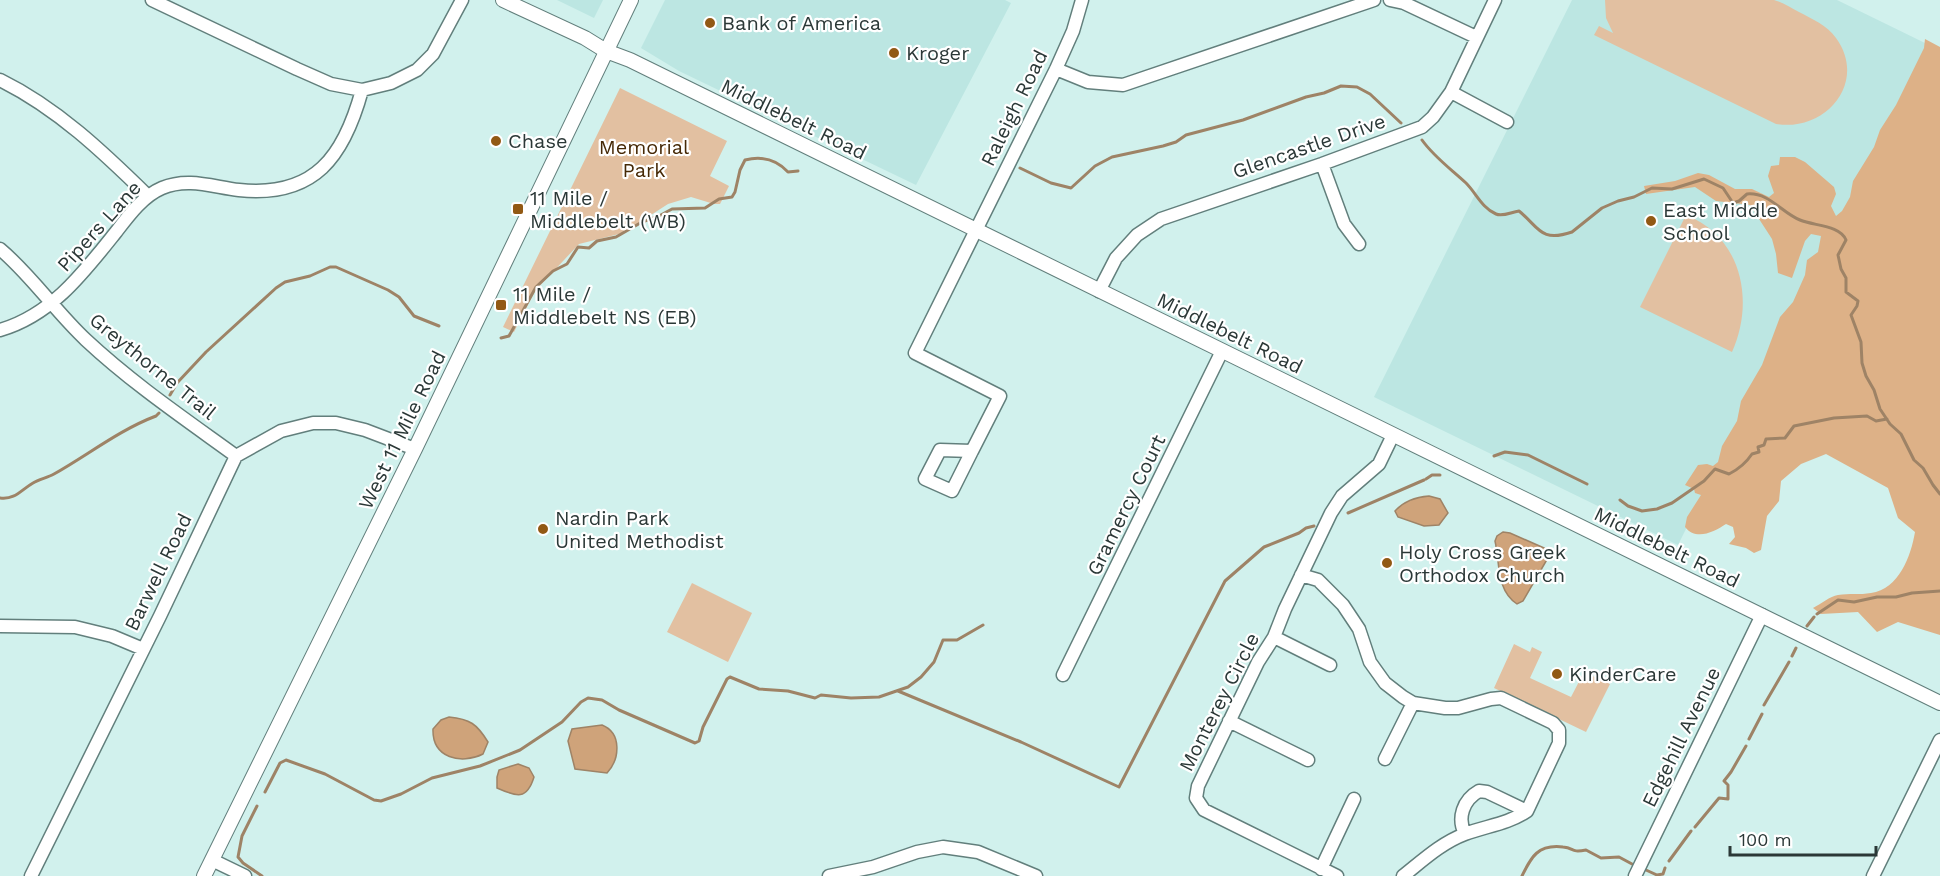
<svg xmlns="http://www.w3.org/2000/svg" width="1940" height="876" viewBox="0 0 1940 876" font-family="'Work Sans',sans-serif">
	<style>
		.built { fill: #bce6e2 }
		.green { fill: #e2c0a1 }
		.forest { fill: #ddb187 }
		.water { fill: #cfa37a; stroke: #9e8366; stroke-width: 1.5 }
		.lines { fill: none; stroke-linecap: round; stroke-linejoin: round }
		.stream { stroke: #9e8366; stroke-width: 3 }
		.minor-casing { stroke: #627f7c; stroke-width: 15 }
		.tertiary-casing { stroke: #627f7c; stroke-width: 16 }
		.minor { stroke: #fff; stroke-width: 12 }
		.tertiary { stroke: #fff; stroke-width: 14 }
		.poi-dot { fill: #925914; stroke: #fff; stroke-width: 2 }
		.labels { text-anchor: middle; stroke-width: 4.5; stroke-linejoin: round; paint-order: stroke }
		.poi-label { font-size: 20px; fill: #2b3837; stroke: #fff; text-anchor: start }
		.street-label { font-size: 20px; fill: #2b3837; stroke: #fff }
		.park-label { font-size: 20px; fill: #462906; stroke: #fff }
	</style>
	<rect width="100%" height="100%" fill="#d1f1ed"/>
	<path class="built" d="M557 0H603L594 18Z
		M665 0H1005L1011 3 916 185 679 71 641 48Z
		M1572 0H1837L1927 44 1678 545 1374 397Z"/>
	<path class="green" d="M1605 0C1646 0 1688 0 1729 0 1743 0 1761 0 1774 0 1782 2 1791 8 1799 12 1812 19 1827 25 1836 38 1868 82 1826 132 1776 124L1594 35 1599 26 1613 33 1606 18Z
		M620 88 727 141 710 176 729 186 720 204H714L691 197 668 204 623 233 579 244 535 291 514 332 503 327Z
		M1686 215C1742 237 1755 301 1732 352L1640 307Z
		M692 583 752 613 728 662 667 632Z
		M1514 644 1530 652 1532 647 1542 652 1530 678 1571 697 1584 672 1610 684 1586 732 1494 688Z"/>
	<path class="forest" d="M1925 39 1940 47V635L1898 622 1877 632 1858 612 1821 614 1813 608C1821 604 1830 596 1838 595 1849 593 1860 595 1871 593 1899 589 1911 556 1915 532L1898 518 1888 488 1826 454 1801 464 1781 481 1779 501 1767 516 1761 550 1754 553 1746 548 1729 544 1735 537 1733 527 1726 524C1714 532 1696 541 1685 527L1687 517 1701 495 1695 493 1694 489 1685 485 1698 465 1707 464 1713 466 1718 462 1722 446 1737 421 1741 401 1762 365 1780 317 1793 302 1805 275 1807 260 1818 252 1821 236 1811 234 1805 241 1792 278 1778 273 1776 254 1772 239 1750 205 1716 201 1695 187 1646 194 1644 186 1675 181 1698 173 1709 175 1735 189H1752L1769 197 1774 193 1768 176 1771 166 1779 165 1780 157H1795L1805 162 1834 187 1836 194 1831 206 1836 216 1842 211 1850 197 1853 181 1874 147 1880 130 1896 105 1924 48Z"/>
	<path class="water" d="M1429 496 1440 499 1448 513 1439 525 1424 526 1398 517 1395 511C1404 501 1416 497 1429 496Z
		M1503 532 1510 533 1544 548 1548 551 1549 556 1523 601 1517 604C1496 590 1500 563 1495 541L1497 536Z
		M449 717C470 719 477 724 488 742L483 754C461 765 432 758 433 729L441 720Z
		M602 725C622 733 620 759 607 773L575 769 568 741 572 729Z
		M518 764 529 768 534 777C527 800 517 797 497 788V777L499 770Z"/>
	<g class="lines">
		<path class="stream" d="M1422 140C1434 157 1451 169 1466 183 1476 193 1482 208 1496 214 1503 217 1511 212 1519 211 1539 227 1540 243 1572 232L1602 208 1618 201 1634 197 1652 188 1672 189 1704 179 1723 188 1733 203 1739 201 1747 194C1769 192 1782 213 1800 220 1814 226 1840 225 1846 240L1838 255 1841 269 1846 278V292L1858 301 1857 306 1851 315 1861 342 1862 363 1866 376 1874 390 1880 409 1890 424 1901 434 1914 460 1923 468 1933 485 1940 494
			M1020 168 1051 183 1071 188 1095 166 1112 157 1163 146 1176 142 1186 135 1243 120 1306 97 1324 93 1341 86 1357 87 1370 94 1401 123
			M501 338 509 336 536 287 553 271 567 264 578 247 589 248 597 241 616 237 642 222 659 216 672 209 705 208 719 199 732 197 735 192 740 170 745 160C761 156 776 159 788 172L798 171
			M170 395 177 383 206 352 276 288 285 282 310 276 330 267H336L388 290 399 297 414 316 439 326
			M1494 456 1505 452 1528 455 1587 484
			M1426 479 1432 475H1440
			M0 498C15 500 21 490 33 483 39 479 47 478 54 474 88 455 119 430 156 416L159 413
			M1620 500 1628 506 1642 511 1657 509 1672 503 1704 481 1715 469 1729 474C1739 469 1746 463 1752 454L1759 452 1758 447 1764 445 1766 439 1785 438 1794 426 1834 418 1867 416 1876 421 1887 419
			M1348 513 1424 480
			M1817 614 1838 600 1854 602 1877 597H1896L1912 593 1940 591
			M1807 626 1814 617
			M1792 656 1796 648
			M898 691 1021 742 1119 787 1225 581 1264 547 1299 533 1306 528 1314 526
			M1764 705 1789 662
			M1749 739 1762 714
			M265 792 280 763 286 760 325 774 374 800 381 801 401 794 432 778 480 766 520 750 562 722 581 702 588 698 602 700 619 710 695 743 699 741 703 727 727 679 730 677 759 689 788 691 815 698 821 695 851 698 879 697 908 687 921 677 934 662 943 640H957L983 625
			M257 806 242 836 238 857 243 863 262 876
			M1695 827 1719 798 1728 799V785L1724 781 1731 772 1746 746
			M1669 861 1691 831
			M1646 870 1657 875 1663 874 1665 868
			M1522 876C1531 857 1538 844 1563 847 1575 848 1570 853 1586 850L1601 858 1619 857 1632 864"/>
		<defs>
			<path id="minor" d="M152 0 297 69 331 84 362 90 391 83 417 70 433 54 462 0
				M1390 0 1404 3 1476 37
				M1056 69 1088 82 1123 85 1374 0
				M0 80C57 108 103 152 148 196
				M1451 92 1507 122
				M1322 164 1344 224 1359 244
				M0 249C32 276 55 311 86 340 132 383 185 419 236 456
				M1099 291 1116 258 1137 235 1161 219 1322 164 1422 127 1433 117 1451 92 1495 0
				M0 330C52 315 84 272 116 232 129 215 143 196 162 188 188 177 213 187 239 190 315 198 344 156 362 90
				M972 451 952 491 925 479 940 450 972 451 1000 396 915 353 1056 69 1073 31 1082 0
				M1301 575 1318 580 1343 605 1359 629 1370 662 1385 683 1403 697 1413 703 1445 708H1458L1491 699 1501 698 1553 723 1559 730V743L1527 811C1508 824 1486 826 1465 834 1441 843 1422 861 1403 876
				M0 626 75 627 112 636 143 649
				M1274 637 1330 665
				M1063 675 1222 351
				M1229 721 1308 760
				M1385 759 1413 703
				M1465 834C1457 818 1463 800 1479 791L1487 792 1527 811
				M212 860 245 876
				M1321 869 1354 799
				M31 876 160 616 236 456 281 431 313 423H336L365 430 415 449
				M829 876 873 867 917 852 943 847 978 852 1036 876
				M1337 876 1204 810 1196 798 1198 786 1258 662 1274 637 1285 609 1331 513 1342 496 1379 464 1393 435
				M1635 876 1762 615
				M1873 876 1940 740"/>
			<path id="tertiary" d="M503 0 585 38 606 51 630 60 1940 703
				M204 876 415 449 631 0"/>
		</defs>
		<use href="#minor" class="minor-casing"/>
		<use href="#tertiary" class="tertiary-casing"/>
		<use href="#minor" class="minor"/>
		<use href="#tertiary" class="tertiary"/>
	</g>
	<g class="poi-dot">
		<circle cx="710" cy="23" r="6"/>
		<circle cx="894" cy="53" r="6"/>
		<circle cx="496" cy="141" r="6"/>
		<rect x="512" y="203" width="12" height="12" rx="3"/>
		<circle cx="1651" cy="221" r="6"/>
		<rect x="495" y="299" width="12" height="12" rx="3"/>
		<circle cx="543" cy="529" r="6"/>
		<circle cx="1387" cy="563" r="6"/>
		<circle cx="1557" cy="674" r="6"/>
	</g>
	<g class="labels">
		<g class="poi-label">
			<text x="722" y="30">Bank of America</text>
			<text x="906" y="60">Kroger</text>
			<text x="508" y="148">Chase</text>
			<text x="530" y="205">11 Mile /<tspan x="530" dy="23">Middlebelt (WB)</tspan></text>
			<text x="1663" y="217">East Middle<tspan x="1663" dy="23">School</tspan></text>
			<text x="513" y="301">11 Mile /<tspan x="513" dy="23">Middlebelt NS (EB)</tspan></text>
			<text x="555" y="525">Nardin Park<tspan x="555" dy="23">United Methodist</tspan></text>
			<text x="1399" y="559">Holy Cross Greek<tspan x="1399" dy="23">Orthodox Church</tspan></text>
			<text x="1569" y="681">KinderCare</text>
		</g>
		<g class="street-label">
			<text transform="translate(1014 108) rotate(-64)" y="7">Raleigh Road</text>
			<text transform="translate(794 119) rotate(26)" y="7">Middlebelt Road</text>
			<text transform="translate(1309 146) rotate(-19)" y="7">Glencastle Drive</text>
			<text transform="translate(99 226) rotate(-48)" y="7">Pipers Lane</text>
			<text transform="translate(1230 333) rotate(26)" y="7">Middlebelt Road</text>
			<text transform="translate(153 366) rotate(39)" y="7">Greythorne Trail</text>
			<text transform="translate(402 430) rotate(-64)" y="7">West 11 Mile Road</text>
			<text transform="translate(1126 505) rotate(-64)" y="7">Gramercy Court</text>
			<text transform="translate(1667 547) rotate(26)" y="7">Middlebelt Road</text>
			<text transform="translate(158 572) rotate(-64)" y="7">Barwell Road</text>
			<text transform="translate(1219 702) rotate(-63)" y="7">Monterey Circle</text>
			<text transform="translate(1681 737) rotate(-64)" y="7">Edgehill Avenue</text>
		</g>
		<g class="park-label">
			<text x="644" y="154">Memorial<tspan x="644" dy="23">Park</tspan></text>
		</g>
	</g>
	<path d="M1730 846v9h146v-9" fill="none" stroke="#2b3837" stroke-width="3"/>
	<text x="1739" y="846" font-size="18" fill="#2b3837" stroke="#ffffff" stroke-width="4.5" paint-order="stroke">100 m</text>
</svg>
